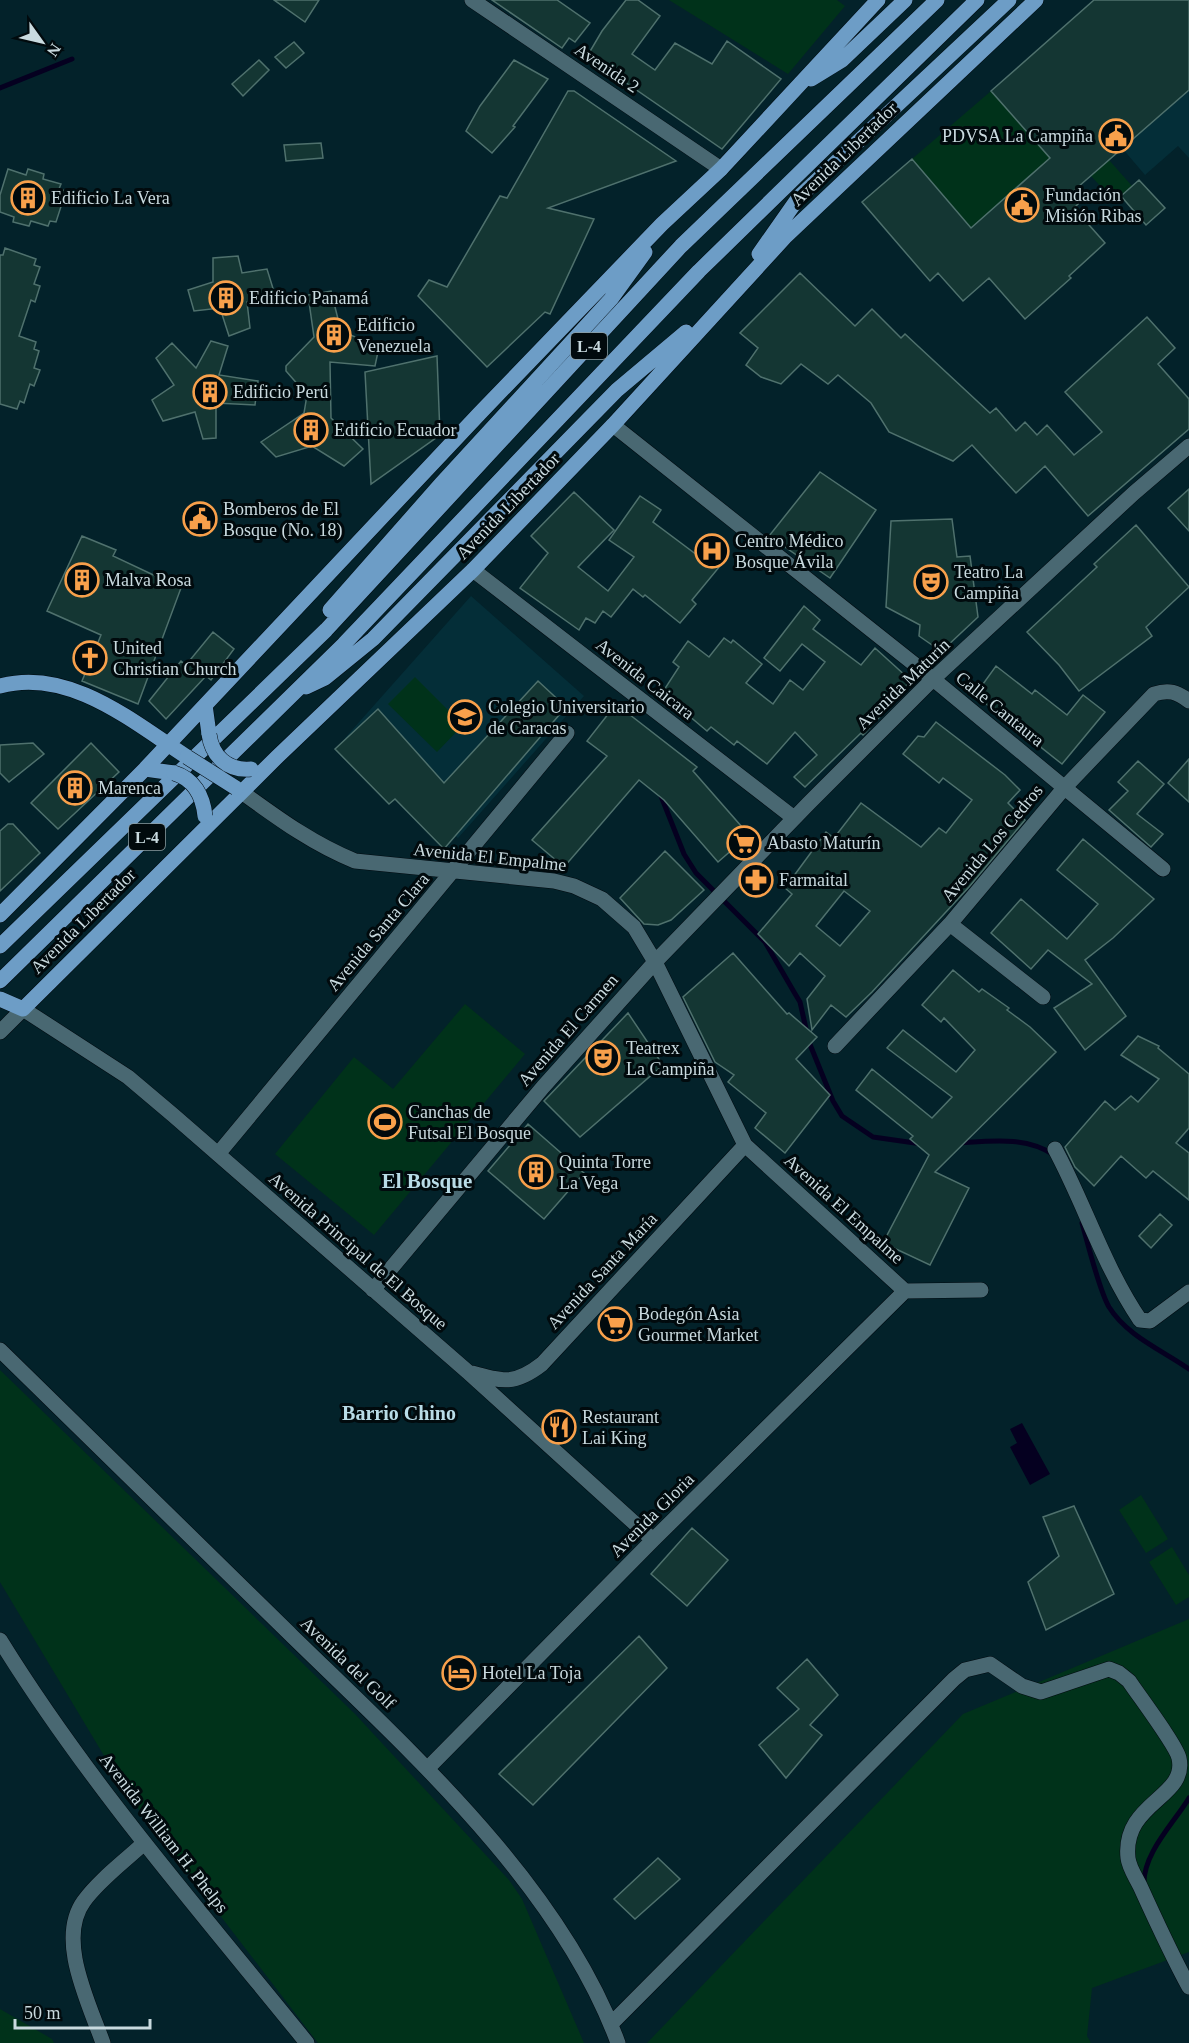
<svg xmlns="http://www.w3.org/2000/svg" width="1189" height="2043" viewBox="0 0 1189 2043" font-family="Georgia,serif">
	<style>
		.built { fill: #042e38 }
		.green { fill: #00321a }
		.water { fill: #050020 }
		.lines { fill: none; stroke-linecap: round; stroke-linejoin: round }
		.stream { stroke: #050020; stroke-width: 5 }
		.building { fill: #143633; stroke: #4f716d; stroke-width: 1.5; fill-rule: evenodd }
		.minor-casing { stroke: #000a10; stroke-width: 16 }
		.major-casing { stroke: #000a10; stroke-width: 16 }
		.minor { stroke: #496872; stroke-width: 15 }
		.major { stroke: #6d9dc6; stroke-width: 15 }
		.major-bridge-casing { stroke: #000a10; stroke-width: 16; stroke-linecap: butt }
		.major-bridge { stroke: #6d9dc6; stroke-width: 15 }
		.labels { text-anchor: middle; stroke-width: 6; stroke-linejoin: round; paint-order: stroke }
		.shield { fill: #010a0d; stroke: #8d9ca0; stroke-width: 1.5 }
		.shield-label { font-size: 16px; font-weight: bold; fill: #c9dadf }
		.street-label { font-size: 18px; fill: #c9dadf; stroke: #010a0d }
		.poi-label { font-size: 18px; fill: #c9dadf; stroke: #010a0d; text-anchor: start }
		.neighbourhood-label { font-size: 20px; font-weight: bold; fill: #b9dce7; stroke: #010a0d }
		.quarter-label { font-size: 21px; font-weight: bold; fill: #b9dce7; stroke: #010a0d }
	</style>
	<rect width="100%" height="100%" fill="#03222a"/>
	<path class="built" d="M1189 89V158L1178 146 1145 175 1122 148Z
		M471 596 584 696 458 838 345 738Z"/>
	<path class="green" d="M669 0H837L845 6 788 74Z
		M991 91 1051 159 971 228 912 159Z
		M1109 160 1132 186 1115 202 1091 176Z
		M415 677 463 725 437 752 388 704Z
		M465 1004 525 1054 374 1235 275 1154 354 1057 393 1089Z
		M0 1370 355 1714 509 1880 522 1899 584 2043H318L127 1794 0 1582Z
		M1141 1495 1168 1539 1146 1553 1119 1510Z
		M1172 1547 1189 1575V1597L1176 1605 1149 1562Z
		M1189 1619V1952L1092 1988 1087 2036 1091 2043H647L963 1714Z
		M0 2009 52 2039 54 2043H0Z"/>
	<path class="water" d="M1022 1423 1050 1474 1030 1485 1010 1447 1017 1443 1010 1429Z"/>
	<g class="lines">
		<path class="stream" d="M0 88 72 59
			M661 796 684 854 696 873 765 942 794 992 800 1002 809 1042 833 1101 842 1116 873 1137 922 1144
			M958 1143C991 1141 1026 1136 1054 1155
			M1082 1223C1088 1244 1099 1290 1109 1307 1127 1336 1162 1350 1189 1369
			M1144 1884C1143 1853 1174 1823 1189 1798"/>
	</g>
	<path class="building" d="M274 0H319L305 22Z
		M492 0H557L590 23 575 42 569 38 562 48Z
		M626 0H638L660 16 632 54 655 70 675 43 712 64 727 41 781 79 722 149 625 82 626 80 589 53 602 31Z
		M1094 0H1189V90L1070 194 1079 203 1074 208 1105 243 1069 276 1071 278 1025 319 989 278 963 301 938 273 930 281 862 202 912 159 971 228 1050 158 991 91Z
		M294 42 304 53 286 68 275 57Z
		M259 60 269 70 243 96 232 84Z
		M514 60 548 79 513 126 515 127 492 153 466 131 480 106Z
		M568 91H574L676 161 548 208 594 219 550 314 545 312 487 367 418 296 429 280 447 287 500 196 507 198Z
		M321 143 323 158 286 161 284 145Z
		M8 169 26 175 28 169 44 174 43 179 61 184 59 189 66 191 56 222 50 221 48 226 31 221 29 226 13 222 14 217 0 212V195Z
		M1139 180 1165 208 1146 225 1121 196Z
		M5 248 36 259 34 265 40 267 34 284 40 286 35 302 31 300 19 336 36 342 34 349 39 351 34 368 40 370 34 386 30 384 24 403 20 401 17 409 0 404V255H3Z
		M238 256 242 273 267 269 275 295 247 302 250 328 229 336 220 308 194 311 188 290 213 282V258Z
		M800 273 855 326 872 309 901 338 905 334 990 413 996 408 1016 431 1025 422 1037 435 1047 425 1074 455 1102 432 1065 392 1147 317 1175 348 1158 364 1189 399V429L1088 516 1045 466 1016 493 972 445 953 461 889 432 871 403 838 375 828 384 801 364 781 384 761 377 746 365 758 348 740 333Z
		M331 291 341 331 379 347 375 366 330 362 331 418 363 449 344 466 312 446 276 457 261 442 304 413 307 395 286 371V366L314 337 308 295Z
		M211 341 228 346 219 375 258 381 255 405 216 403V438L203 439 195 412 163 421 152 400 174 385 156 358 172 343 196 368Z
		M437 356 440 435 371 484 365 372Z
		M820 472 876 510 830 578 769 536Z
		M1189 489V531L1168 508Z
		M574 492 614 530 578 567 608 591 634 557 609 540 640 496 661 510 653 522 701 558 709 548 725 560 692 600 696 604 680 623 645 595 643 597 633 589 611 617 603 611 595 623 586 618 579 630 520 588 548 553 531 536Z
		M952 519 957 557 970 556 978 617 946 647H935L919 636 920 625 886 607 891 521Z
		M1136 525 1189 587 1146 627 1152 636 1079 691 1059 665 1027 632 1097 567 1094 564Z
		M82 536 116 550 113 556 181 588 138 704 82 681 101 635 47 611Z
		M804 606 820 620 813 629 861 665 875 648 908 678 906 688 866 732 863 735 861 733 805 787 794 777 817 755 795 732 767 764 737 741 734 745 711 727 707 731 662 693 679 667 673 662 688 641 709 657 724 638 731 643 733 640 762 664 746 683 773 704 790 680 803 690 825 662 802 644 780 671 764 658Z
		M213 632 234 649 211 680 206 676 166 719 149 701 181 661 186 665Z
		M996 666 1032 694 1035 690 1067 715 1083 695 1105 712 1062 764 975 695Z
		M538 681 566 707 444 849 395 799 389 804 335 749 378 709 444 783Z
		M616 704 697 767 693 771 749 835 718 862 664 800 639 780 564 867 532 840 607 756 587 741Z
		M936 722 1005 775 1020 790 1008 803 1025 820 969 887 872 992 846 1017 831 1005 812 1030 807 999 825 976 800 953 789 966 758 934 792 894 785 888 826 832 834 838 861 803 921 847 939 828 946 833 972 800 943 778 939 783 903 754 918 736 924 737ZM844 891 870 911 840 946 816 926Z
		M33 743 44 754 9 782 0 773V745Z
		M91 743 119 772 58 829 31 803Z
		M1189 759V802L1168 783Z
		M1138 761 1164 784 1137 814 1163 834 1151 847 1109 810 1128 791 1118 782Z
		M8 824H13L40 853 0 891V831Z
		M1083 839 1154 899 1113 938 1085 960 1126 1016 1085 1050 1054 1008 1092 984 1048 950 1031 969 991 933 1021 899 1067 939 1098 904 1057 870Z
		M665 851 704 890 671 920 658 925 644 924 620 898Z
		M733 953 787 1014 789 1013 817 1037 796 1059 830 1095 785 1153 755 1128 766 1113 728 1082 734 1075 715 1062 683 997Z
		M953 970 979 992 982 989 1009 1008 1007 1010 1030 1027 1056 1052 935 1172 969 1188 930 1265 883 1243 929 1155 910 1139 913 1136 856 1090 872 1069 932 1118 952 1097 887 1048 903 1030 956 1072 975 1050 944 1018 941 1022 922 1005Z
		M628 1013 663 1065 580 1137 544 1101Z
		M1138 1036 1159 1046 1158 1048 1189 1074V1128L1176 1143 1189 1153V1200L1153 1171 1146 1178 1121 1156 1094 1186 1075 1167 1065 1147 1105 1101 1115 1110 1131 1096 1138 1102 1159 1079 1121 1055Z
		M528 1124 584 1173 544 1219 488 1171Z
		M1160 1214 1172 1225 1151 1248 1139 1236Z
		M1074 1506 1114 1594 1046 1630 1028 1582 1059 1556 1043 1517Z
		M692 1528 728 1560 687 1606 651 1574Z
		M639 1636 667 1668 533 1805 499 1774Z
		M807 1659 838 1695 810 1725 822 1735 786 1778 759 1745 799 1709 777 1688Z
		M658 1858 680 1879 635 1919 614 1899Z"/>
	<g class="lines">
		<defs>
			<path id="minor" d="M472 0 721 169
				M613 425 933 679 1163 869
				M473 570 794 818
				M243 793C279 819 313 844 355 861L554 881 574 886 602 899 634 927 655 962 745 1145 905 1291 981 1290
				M950 924 1043 997
				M0 1032 23 1009 128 1077 173 1115 468 1372 653 1540
				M835 1046 950 924 1065 787 1154 694C1169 689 1177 692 1189 701
				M1055 1149C1085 1205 1104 1267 1140 1320L1150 1321 1189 1292
				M218 1154 567 733
				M373 1290 543 1087 655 962 809 803 933 679 1134 493 1189 446
				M0 1350C97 1445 195 1540 292 1636 410 1751 560 1885 618 2043
				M472 1373C503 1382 515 1385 542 1364L745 1145
				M0 1640C89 1784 201 1912 307 2043
				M428 1768 653 1540 905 1291
				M611 2024 954 1679 965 1670 990 1664 1022 1686 1041 1692 1109 1669 1119 1673 1129 1681C1139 1696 1176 1745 1179 1758 1188 1798 1122 1802 1128 1858 1129 1868 1137 1879 1141 1888 1156 1921 1171 1954 1189 1987
				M103 2043C89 2003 56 1939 84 1901 99 1880 125 1861 144 1843"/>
			<path id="major" d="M811 79 842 60 905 0
				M759 254 799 197 1009 0
				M330 610 441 484 611 299 645 252
				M0 686C69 667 133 722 187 757
				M306 687 325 678 373 639 617 390 686 332
				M205 705 209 734
				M145 769 174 773
				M0 915 145 769 479 414 662 224 721 169 878 0
				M0 946 326 630 681 246 937 0
				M0 981 344 644 699 271 977 0
				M0 999 23 1009 277 757 473 570 613 425 786 236 1036 0"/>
		</defs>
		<use href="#minor" class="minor-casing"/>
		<use href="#major" class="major-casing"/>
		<use href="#minor" class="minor"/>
		<use href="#major" class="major"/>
		<defs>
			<path id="major-bridge" d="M209 734C212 756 227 771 251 769
				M187 757 236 788
				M174 773C194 779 203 796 205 816"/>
		</defs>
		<use href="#major-bridge" class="major-bridge-casing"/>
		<use href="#major-bridge" class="major-bridge"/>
	</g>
	<defs>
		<symbol id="civic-ring" viewBox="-11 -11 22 22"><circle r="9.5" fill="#010a0d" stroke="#f8a04b" stroke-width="1.5"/><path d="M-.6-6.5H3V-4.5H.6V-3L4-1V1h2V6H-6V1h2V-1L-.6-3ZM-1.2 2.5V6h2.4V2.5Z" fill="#f8a04b"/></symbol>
		<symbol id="building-ring" viewBox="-11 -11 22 22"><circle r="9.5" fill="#010a0d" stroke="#f8a04b" stroke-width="1.5"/><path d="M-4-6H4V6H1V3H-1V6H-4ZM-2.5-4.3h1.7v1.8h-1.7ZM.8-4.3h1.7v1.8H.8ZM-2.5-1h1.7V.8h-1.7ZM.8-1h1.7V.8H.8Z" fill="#f8a04b"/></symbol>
		<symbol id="hospital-ring" viewBox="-11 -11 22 22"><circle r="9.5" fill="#010a0d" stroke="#f8a04b" stroke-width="1.5"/><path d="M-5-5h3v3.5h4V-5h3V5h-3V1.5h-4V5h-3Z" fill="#f8a04b"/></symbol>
		<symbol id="theatre-ring" viewBox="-11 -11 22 22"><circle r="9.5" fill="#010a0d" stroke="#f8a04b" stroke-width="1.5"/><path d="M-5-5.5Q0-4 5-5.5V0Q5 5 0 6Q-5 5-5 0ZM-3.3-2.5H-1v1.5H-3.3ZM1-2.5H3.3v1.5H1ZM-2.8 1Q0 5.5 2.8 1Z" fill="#f8a04b"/></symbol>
		<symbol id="church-ring" viewBox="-11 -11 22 22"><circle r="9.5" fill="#010a0d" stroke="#f8a04b" stroke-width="1.5"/><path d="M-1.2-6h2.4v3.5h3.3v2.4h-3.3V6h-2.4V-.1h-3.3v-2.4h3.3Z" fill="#f8a04b"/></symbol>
		<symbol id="university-ring" viewBox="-11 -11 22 22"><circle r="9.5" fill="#010a0d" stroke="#f8a04b" stroke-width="1.5"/><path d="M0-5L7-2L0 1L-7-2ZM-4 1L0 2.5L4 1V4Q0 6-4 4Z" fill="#f8a04b"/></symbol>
		<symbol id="supermarket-ring" viewBox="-11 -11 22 22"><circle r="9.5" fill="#010a0d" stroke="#f8a04b" stroke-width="1.5"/><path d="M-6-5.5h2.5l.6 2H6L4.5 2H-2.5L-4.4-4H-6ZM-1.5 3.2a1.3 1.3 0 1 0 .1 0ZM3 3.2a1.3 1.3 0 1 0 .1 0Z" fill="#f8a04b"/></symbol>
		<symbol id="pharmacy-ring" viewBox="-11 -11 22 22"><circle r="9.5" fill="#010a0d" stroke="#f8a04b" stroke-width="1.5"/><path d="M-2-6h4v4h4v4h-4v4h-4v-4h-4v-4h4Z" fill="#f8a04b"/></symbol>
		<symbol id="stadium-ring" viewBox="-11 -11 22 22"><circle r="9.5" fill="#010a0d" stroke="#f8a04b" stroke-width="1.5"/><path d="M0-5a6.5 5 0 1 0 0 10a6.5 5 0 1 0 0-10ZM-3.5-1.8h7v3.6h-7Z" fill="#f8a04b"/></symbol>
		<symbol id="restaurant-ring" viewBox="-11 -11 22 22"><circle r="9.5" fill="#010a0d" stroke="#f8a04b" stroke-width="1.5"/><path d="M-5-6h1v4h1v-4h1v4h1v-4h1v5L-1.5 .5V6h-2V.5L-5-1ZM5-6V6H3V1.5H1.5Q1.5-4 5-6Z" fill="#f8a04b"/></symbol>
		<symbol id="hotel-ring" viewBox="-11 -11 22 22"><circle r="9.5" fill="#010a0d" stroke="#f8a04b" stroke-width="1.5"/><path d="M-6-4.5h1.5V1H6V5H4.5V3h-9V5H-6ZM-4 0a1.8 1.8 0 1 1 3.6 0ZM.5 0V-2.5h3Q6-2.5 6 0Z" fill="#f8a04b"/></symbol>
	</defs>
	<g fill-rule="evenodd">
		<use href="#civic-ring" x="1097" y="117" width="38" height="38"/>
		<use href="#building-ring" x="9" y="179" width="38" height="38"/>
		<use href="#civic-ring" x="1003" y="186" width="38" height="38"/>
		<use href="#building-ring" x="207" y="279" width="38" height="38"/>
		<use href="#building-ring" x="315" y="316" width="38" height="38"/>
		<use href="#building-ring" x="191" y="373" width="38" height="38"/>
		<use href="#building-ring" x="292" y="411" width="38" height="38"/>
		<use href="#civic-ring" x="181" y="500" width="38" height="38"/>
		<use href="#hospital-ring" x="693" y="532" width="38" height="38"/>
		<use href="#building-ring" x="63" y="561" width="38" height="38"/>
		<use href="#theatre-ring" x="912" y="563" width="38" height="38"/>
		<use href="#church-ring" x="71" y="639" width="38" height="38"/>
		<use href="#university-ring" x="446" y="698" width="38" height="38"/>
		<use href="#building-ring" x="56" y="769" width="38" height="38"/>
		<use href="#supermarket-ring" x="725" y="824" width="38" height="38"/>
		<use href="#pharmacy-ring" x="737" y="861" width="38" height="38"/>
		<use href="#theatre-ring" x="584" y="1039" width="38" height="38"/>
		<use href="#stadium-ring" x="366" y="1103" width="38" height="38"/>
		<use href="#building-ring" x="517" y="1153" width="38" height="38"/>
		<use href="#supermarket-ring" x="596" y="1305" width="38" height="38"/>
		<use href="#restaurant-ring" x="540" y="1408" width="38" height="38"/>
		<use href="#hotel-ring" x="440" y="1654" width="38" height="38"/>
	</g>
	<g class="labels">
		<g class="shield">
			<rect x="571" y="333" width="36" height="26" rx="4.5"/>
			<rect x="129" y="824" width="36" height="26" rx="4.5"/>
		</g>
		<g class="shield-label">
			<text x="589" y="352">L-4</text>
			<text x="147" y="843">L-4</text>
		</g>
		<g class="street-label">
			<text transform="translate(607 68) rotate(34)" y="6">Avenida 2</text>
			<text transform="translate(844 154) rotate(-44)" y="6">Avenida Libertador</text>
			<text transform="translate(508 506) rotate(-46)" y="6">Avenida Libertador</text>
			<text transform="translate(645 679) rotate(38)" y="6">Avenida Caicara</text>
			<text transform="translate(903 684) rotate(-44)" y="6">Avenida Maturín</text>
			<text transform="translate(1000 709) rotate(39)" y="6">Calle Cantaura</text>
			<text transform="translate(992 843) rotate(-50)" y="6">Avenida Los Cedros</text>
			<text transform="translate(490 857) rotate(6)" y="6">Avenida El Empalme</text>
			<text transform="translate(83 921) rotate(-45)" y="6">Avenida Libertador</text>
			<text transform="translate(378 932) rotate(-50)" y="6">Avenida Santa Clara</text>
			<text transform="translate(568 1030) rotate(-49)" y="6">Avenida El Carmen</text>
			<text transform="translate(844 1209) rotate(42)" y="6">Avenida El Empalme</text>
			<text transform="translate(358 1251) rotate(41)" y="6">Avenida Principal de El Bosque</text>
			<text transform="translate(602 1271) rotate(-47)" y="6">Avenida Santa María</text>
			<text transform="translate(652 1515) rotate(-45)" y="6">Avenida Gloria</text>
			<text transform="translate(348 1663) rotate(44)" y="6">Avenida del Golf</text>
			<text transform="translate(164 1833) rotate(52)" y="6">Avenida William H. Phelps</text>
		</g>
		<g class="poi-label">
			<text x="1093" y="142" text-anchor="end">PDVSA La Campiña</text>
			<text x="1045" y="201">Fundación<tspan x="1045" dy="21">Misión Ribas</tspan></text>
			<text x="51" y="204">Edificio La Vera</text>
			<text x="249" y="304">Edificio Panamá</text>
			<text x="357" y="331">Edificio<tspan x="357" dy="21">Venezuela</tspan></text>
			<text x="233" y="398">Edificio Perú</text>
			<text x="334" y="436">Edificio Ecuador</text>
			<text x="223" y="515">Bomberos de El<tspan x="223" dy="21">Bosque (No. 18)</tspan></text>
			<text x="735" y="547">Centro Médico<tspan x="735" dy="21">Bosque Ávila</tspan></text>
			<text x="954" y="578">Teatro La<tspan x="954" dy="21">Campiña</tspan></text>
			<text x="105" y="586">Malva Rosa</text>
			<text x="113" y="654">United<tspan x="113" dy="21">Christian Church</tspan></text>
			<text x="488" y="713">Colegio Universitario<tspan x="488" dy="21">de Caracas</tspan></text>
			<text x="98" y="794">Marenca</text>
			<text x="767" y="849">Abasto Maturín</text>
			<text x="779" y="886">Farmaital</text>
			<text x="626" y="1054">Teatrex<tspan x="626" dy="21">La Campiña</tspan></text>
			<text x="408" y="1118">Canchas de<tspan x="408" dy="21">Futsal El Bosque</tspan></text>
			<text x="559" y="1168">Quinta Torre<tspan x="559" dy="21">La Vega</tspan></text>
			<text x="638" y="1320">Bodegón Asia<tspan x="638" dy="21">Gourmet Market</tspan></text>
			<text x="582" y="1423">Restaurant<tspan x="582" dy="21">Lai King</tspan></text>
			<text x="482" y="1679">Hotel La Toja</text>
		</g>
		<g class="neighbourhood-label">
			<text x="399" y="1420">Barrio Chino</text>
		</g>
		<g class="quarter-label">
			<text x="427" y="1188">El Bosque</text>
		</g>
	</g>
	<g transform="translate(42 42) rotate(124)" stroke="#010a0d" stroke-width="4.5" paint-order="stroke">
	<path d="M0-4.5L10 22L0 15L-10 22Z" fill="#c9dadf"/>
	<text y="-9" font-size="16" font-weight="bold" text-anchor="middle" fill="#c9dadf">N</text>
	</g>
	<path d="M15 2019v9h135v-9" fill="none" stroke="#c9dadf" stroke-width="3"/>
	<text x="24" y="2019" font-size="18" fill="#c9dadf" stroke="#010a0d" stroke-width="4.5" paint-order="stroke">50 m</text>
</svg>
